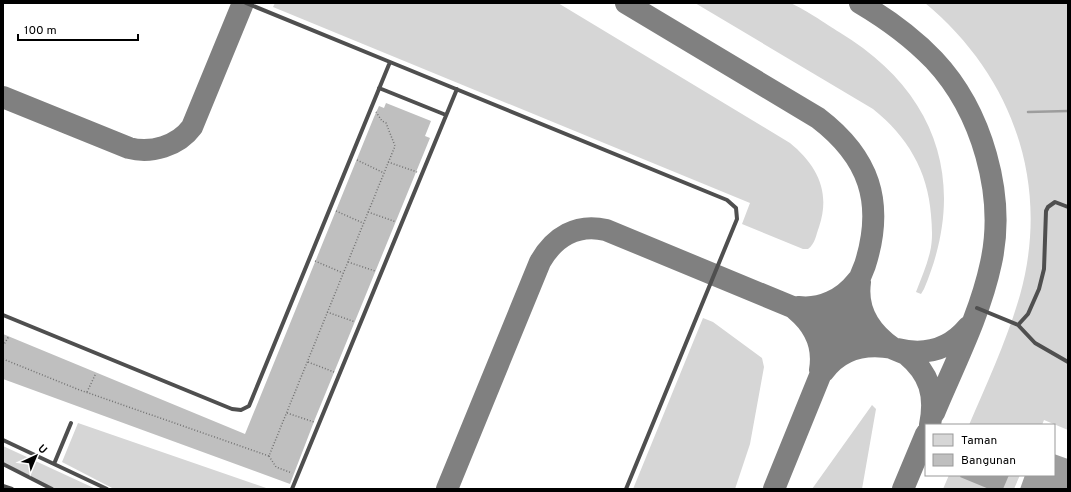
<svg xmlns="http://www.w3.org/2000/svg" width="1071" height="492" viewBox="0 0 1071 492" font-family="Overpass,sans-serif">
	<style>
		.green { fill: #d6d6d6 }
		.water { fill: #9d9d9d }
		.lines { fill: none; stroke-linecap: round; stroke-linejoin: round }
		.stream { stroke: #9d9d9d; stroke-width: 2.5 }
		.taxiway { stroke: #808080; stroke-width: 22 }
		.building { fill: #bfbfbf }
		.path { stroke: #717171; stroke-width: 1.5; stroke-dasharray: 1 2; stroke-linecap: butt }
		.service { stroke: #4f4f4f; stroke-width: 4 }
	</style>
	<rect width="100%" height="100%" fill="#fff"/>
	<path class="green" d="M275 3H558L790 143C817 165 831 192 819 227 816 235 815 244 808 249H803L742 224 750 203 273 7Z
		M695 3C718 3 740 3 762 3 771 3 781 2 789 3 799 5 829 26 839 32 937 91 969 183 924 289L921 294 916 292C921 279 927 265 930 252 933 240 932 227 931 215 928 171 907 136 873 109Z
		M925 3H1068V430L1044 420 1042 425H969C987 383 1007 340 1020 295 1051 184 1013 76 925 3Z
		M703 318 713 322 762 358 764 367 750 444 735 489H633Z
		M872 405 876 409 862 489H812Z
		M78 423 269 489H114L62 462Z
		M3 446 96 489H55L3 462Z
		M949 475H1020L1014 489H943Z"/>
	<path class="water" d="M1054 454 1068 459V489H1020L1025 475H1054Z
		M961 475H1009L1003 489H989L960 477Z"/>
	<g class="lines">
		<path class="stream" d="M1028 112 1068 111"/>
		<path class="taxiway" d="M626 3 818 118C869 157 885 202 865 265L774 489
			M860 3C887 19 912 37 934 60 982 111 1006 195 991 263 980 315 954 365 934 413
			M3 97 129 148C151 154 178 146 192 127L243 3
			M798 307C821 310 843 299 857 281
			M796 310C814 325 824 346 820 370
			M897 349C925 356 949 350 968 327
			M824 371C841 348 866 343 893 348 870 332 856 311 860 282
			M447 489 540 262C554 237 577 223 606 230L906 354C930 374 936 395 930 425
			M903 489 926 434"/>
	</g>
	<path class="building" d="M386 103 431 121 425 136 430 138 315 419 290 484 3 379V334L245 434 374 117 379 106 384 108Z"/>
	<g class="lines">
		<path class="path" d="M357 160 384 173
			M388 162 417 172
			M336 211 363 223
			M368 212 396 222
			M315 261 343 273
			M348 262 375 271
			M327 312 355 322
			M3 346 9 336
			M3 359 77 389 269 456 395 146 386 123 382 121 376 112
			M308 362 334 372
			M87 392 96 373
			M287 413 314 422
			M269 456 276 467 292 473"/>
		<path class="service" d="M390 62 727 200 736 208 737 219 626 489
			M379 88 446 115
			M977 308 1018 325 1035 343 1068 362
			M3 315 232 409 241 410 249 406 390 62 246 3
			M1018 325 1028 314 1039 289 1044 269 1046 211 1048 207 1055 202 1068 207
			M3 440 107 489
			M3 464 52 489
			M54 464 71 423
			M3 486 12 489
			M292 489 457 89"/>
	</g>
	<rect width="1071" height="492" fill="none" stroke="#000000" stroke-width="8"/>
	<rect x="925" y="424" width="130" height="52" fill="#ffffff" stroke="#999999"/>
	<rect x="933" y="434" width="20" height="12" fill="#d6d6d6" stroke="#999999"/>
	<text x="961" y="444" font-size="12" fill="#000000">Taman</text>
	<rect x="933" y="454" width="20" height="12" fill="#bfbfbf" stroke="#999999"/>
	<text x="961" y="464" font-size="12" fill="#000000">Bangunan</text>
	<g transform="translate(36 456) rotate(44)" stroke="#ffffff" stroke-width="3" paint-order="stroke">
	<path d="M0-3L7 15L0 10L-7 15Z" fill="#000000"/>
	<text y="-6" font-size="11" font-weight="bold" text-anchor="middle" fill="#000000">U</text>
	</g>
	<path d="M18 34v6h120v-6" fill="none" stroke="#000000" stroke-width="2"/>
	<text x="24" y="34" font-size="12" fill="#000000" stroke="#ffffff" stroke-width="3" paint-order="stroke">100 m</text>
</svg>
